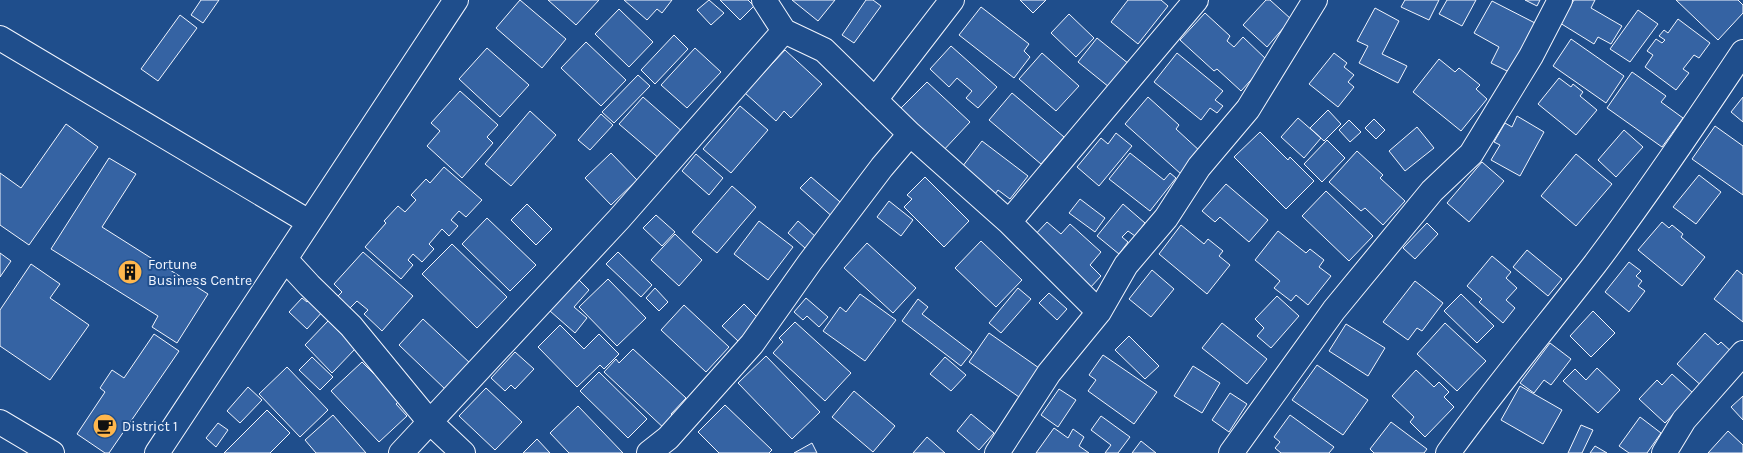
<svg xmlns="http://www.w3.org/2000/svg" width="1743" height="453" viewBox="0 0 1743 453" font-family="Karla,sans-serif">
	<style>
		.building { fill: #3563a3; stroke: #f2f6ff }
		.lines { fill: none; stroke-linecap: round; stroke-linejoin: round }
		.minor-casing { stroke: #f2f6ff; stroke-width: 26 }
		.minor { stroke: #1f4e8c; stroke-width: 24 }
		.labels { text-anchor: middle; stroke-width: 4; stroke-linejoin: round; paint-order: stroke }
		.poi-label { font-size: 14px; fill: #f2f6ff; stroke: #1f4e8c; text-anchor: start }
	</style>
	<rect width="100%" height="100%" fill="#1f4e8c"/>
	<path class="building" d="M201 0H219L203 23 191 15Z
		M520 0 566 39 542 68 496 28Z
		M548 0H599L576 25Z
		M624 0H672L662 13 657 9 647 20Z
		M709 0 724 13 711 25 697 10Z
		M720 0H748L754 6 740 20Z
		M792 0H835L818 21Z
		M866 0H873L881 6 854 43 842 35Z
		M1020 0H1046L1033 13Z
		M1128 0H1161L1168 6 1138 44 1111 22Z
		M1266 0H1270L1291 19 1267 47 1243 25Z
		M1405 0H1439L1429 20 1401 7Z
		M1447 0H1476L1462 26 1439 14Z
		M1525 0H1540L1537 6Z
		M1574 0H1595L1591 8 1622 26 1611 44 1598 37 1594 44 1560 23Z
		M1676 0H1738L1743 5V13L1718 40Z
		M1492 1 1535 23 1509 72 1491 63 1499 47 1474 33Z
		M981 7 1029 44 1024 51 1030 57 1014 78 959 35Z
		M1375 8 1399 21 1382 54 1407 66 1398 83 1359 63 1368 46 1357 41Z
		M619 9 653 42 629 67 595 34Z
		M1638 10 1658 24 1630 62 1610 49Z
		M1205 13 1230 36 1227 41 1234 47 1243 37 1268 61 1241 91 1217 69 1214 71 1180 40Z
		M1069 14 1094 38 1076 57 1051 33Z
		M180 15 197 28 158 81 141 69Z
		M1678 19 1710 43 1699 58 1694 55 1683 69 1689 73 1676 90 1645 67 1653 55 1647 51 1656 39 1662 43 1665 40 1659 36 1664 30 1668 33Z
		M674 35 688 49 655 84 641 70Z
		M1097 38 1129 64 1109 87 1078 62Z
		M1571 39 1624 76 1606 103 1553 66Z
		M586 42 626 80 601 106 561 68Z
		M951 46 997 87 978 108 966 98 972 91 957 78 949 87 930 69Z
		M487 48 529 85 500 117 459 79Z
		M695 48 721 72 687 108 661 85Z
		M785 50 822 84 791 118 784 111 776 121 745 93Z
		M1042 53 1079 86 1056 111 1019 79Z
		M1177 53 1223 91 1215 100 1223 106 1217 113 1210 108 1201 120 1154 82Z
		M1334 53 1347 63 1344 67 1354 75 1348 82 1354 87 1338 107 1309 84Z
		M1439 59 1455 72 1459 68 1480 85 1476 89 1487 99 1461 131 1413 92Z
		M1632 72 1666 96 1661 102 1683 118 1662 147 1607 108Z
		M638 75 650 86 614 123 602 112Z
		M1559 78 1571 87 1573 84 1583 92 1580 96 1597 110 1576 135 1538 104Z
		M927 82 970 122 941 153 897 112Z
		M460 91 498 125 487 137 493 143 462 178 427 146 440 131 431 123Z
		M1012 93 1064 137 1041 164 989 120Z
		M643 97 684 133 661 160 619 124Z
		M1148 97 1179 125 1176 129 1201 152 1181 174 1125 124Z
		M1743 97V122L1731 112Z
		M740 106 768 130 731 173 703 149Z
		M1328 110 1341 124 1324 141 1310 128Z
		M530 111 556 135 511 186 485 164Z
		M601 114 613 125 590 150 578 140Z
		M1517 116 1544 132 1520 176 1491 160 1500 145 1494 142 1505 123 1512 127Z
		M1298 118 1321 138 1304 158 1281 137Z
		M1374 119 1385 130 1376 139 1365 128Z
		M1349 120 1361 132 1350 142 1339 130Z
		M66 124 98 147 29 245 0 225V173L21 188Z
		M1715 126 1743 146V195L1692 159Z
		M1417 127 1434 148 1405 171 1389 151Z
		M1624 130 1643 147 1616 177 1598 160Z
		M1260 132 1288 160 1290 157 1314 181 1286 209 1234 157Z
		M1116 133 1132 146 1099 186 1077 167 1101 138 1108 144Z
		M1327 140 1345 158 1322 182 1304 164Z
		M982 141 1028 176 1010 199 998 190 993 197 959 171Z
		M1357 151 1383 175 1380 178 1405 201 1383 225 1365 208 1361 211 1329 182Z
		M611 153 637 180 611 205 585 178Z
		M1130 153 1164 180 1170 173 1176 178 1150 211 1109 179Z
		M696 154 723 178 709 195 682 171Z
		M1576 154 1612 184 1576 226 1541 196Z
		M109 158 136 174 102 227 208 294 177 343 152 327 158 316 51 249Z
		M1482 162 1504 181 1469 222 1447 203Z
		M444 167 482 200 466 217 459 211 451 220 458 226 449 236 442 229 429 244 434 249 422 262 413 254 408 260 413 265 401 279 365 247 386 223 384 221 398 206 405 212 416 200 411 195 426 179 430 183Z
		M1699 175 1721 192 1696 224 1673 207Z
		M811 177 846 207 835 219 800 188Z
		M925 177 969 221 944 247 904 207 912 199 907 195Z
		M1226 184 1268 220 1249 242 1220 217 1215 222 1202 211Z
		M732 186 756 207 717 253 692 232Z
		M1326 191 1373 236 1349 261 1302 216Z
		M1080 199 1105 218 1095 232 1069 213Z
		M889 201 913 220 901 236 877 217Z
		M527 204 552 229 536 245 511 220Z
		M1123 204 1145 223 1135 236 1128 231 1122 237 1128 242 1119 254 1097 236Z
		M656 215 675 232 662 246 643 228Z
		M487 218 536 265 510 291 462 244Z
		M759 221 793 247 768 280 734 254Z
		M798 221 816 237 805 248 788 233Z
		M1047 222 1061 234 1070 224 1101 252 1090 265 1101 276 1089 289 1032 238Z
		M1662 222 1669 228 1672 225 1683 234 1681 237 1705 257 1682 286 1638 250Z
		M1427 223 1438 234 1415 259 1403 248Z
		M1181 225 1204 244 1208 239 1223 251 1219 256 1230 265 1207 294 1159 254Z
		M1278 231 1306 253 1310 249 1324 260 1319 267 1331 276 1308 305 1296 295 1291 301 1274 288 1280 281 1255 260Z
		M675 234 702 260 679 286 651 260Z
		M981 241 1022 280 996 307 955 268Z
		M867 243 916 288 893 313 844 268Z
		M452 244 507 297 477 328 422 274Z
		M1527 250 1562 279 1548 296 1513 267Z
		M363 252 413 296 382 331 364 314 368 310 357 301 350 308 337 297 342 292 334 284Z
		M618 252 652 285 641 297 606 264Z
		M0 253 11 261 0 277Z
		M1492 256 1511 272 1506 278 1517 288 1506 300 1515 308 1503 323 1479 302 1482 299 1467 286Z
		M1629 262 1641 271 1636 276 1642 281 1638 286 1645 291 1629 312 1605 292Z
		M31 264 60 284 50 298 89 325 50 380 0 346V310Z
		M1152 270 1174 289 1151 317 1129 299Z
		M1737 270 1743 275V322L1714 299Z
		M578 279 589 290 574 307 587 318 575 333 550 311Z
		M608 279 646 318 617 346 579 307Z
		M1415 281 1443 303 1422 331 1417 328 1408 340 1383 322Z
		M655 288 668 302 659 311 646 298Z
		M1018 288 1031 299 1001 333 989 323Z
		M1049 293 1067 309 1057 320 1039 303Z
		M860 294 896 320 865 361 823 331 840 307 846 312Z
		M1461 294 1494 326 1477 343 1444 311Z
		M1277 296 1299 316 1271 348 1257 336 1264 328 1255 319Z
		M302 298 307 302 310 299 323 311 307 329 289 312Z
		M806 298 828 317 819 327 807 316 803 320 794 312Z
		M918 299 928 307 922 314 972 352 961 366 902 321Z
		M744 304 759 319 738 341 722 326Z
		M684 305 729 347 706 372 661 330Z
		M1593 311 1615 333 1591 357 1570 336Z
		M423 319 471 364 446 390 399 345Z
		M328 321 356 348 332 373 305 345Z
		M795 322 851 373 825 401 773 353 783 342 779 338Z
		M1222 323 1267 359 1247 384 1202 348Z
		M1445 323 1486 361 1457 391 1417 354Z
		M1346 324 1385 348 1368 376 1329 351Z
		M560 325 584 349 599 334 619 354 604 369 600 365 577 387 538 347Z
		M989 333 1039 368 1019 397 969 362Z
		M1705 333 1718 345 1721 342 1735 355 1704 388 1677 364Z
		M154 334 179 351 109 453H105L77 434 105 392 100 388 112 370 124 378Z
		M1129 336 1159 366 1145 379 1115 350Z
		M1550 343 1571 359 1551 385 1544 380 1534 393 1520 383Z
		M633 349 686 398 671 414 677 420 667 431 604 372 616 359 619 363Z
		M515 352 534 369 515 389 511 385 505 391 491 378Z
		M1103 355 1157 392 1134 424 1088 391 1096 380 1089 375Z
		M766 356 820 412 792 439 738 383Z
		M312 357 333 377 320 390 299 370Z
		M945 357 966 375 951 391 930 374Z
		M362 362 374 374 378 370 404 397 396 404 407 416 379 442 331 391Z
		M1317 365 1368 400 1343 435 1292 400Z
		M1193 366 1220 383 1202 413 1174 396Z
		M287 367 328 410 300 437 259 394Z
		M1597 368 1620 390 1598 413 1563 381 1575 369 1586 380Z
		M1416 370 1434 387 1439 382 1449 392 1444 397 1454 407 1425 437 1410 422 1414 417 1392 396Z
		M599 372 647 419 628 438 580 391Z
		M1672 374 1693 393 1665 423 1639 399 1657 380 1662 385Z
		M1520 386 1562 410 1543 444 1501 420Z
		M248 387 262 400 240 423 227 411Z
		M486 388 522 422 495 450 459 416Z
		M1059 389 1076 400 1058 427 1041 415Z
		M854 391 895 426 873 452 832 417Z
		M1230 393 1247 404 1229 432 1212 420Z
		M1743 396V420L1731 407Z
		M725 405 772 450 769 453H719L698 432Z
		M578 406 623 453H569L550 433Z
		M267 410 290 433 270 453H224Z
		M971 414 994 433 979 450 957 431Z
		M333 415 366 453H316L305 440Z
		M1290 415 1334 447 1329 453H1281L1275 448 1280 442 1274 437Z
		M1101 416 1130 437 1118 453H1105L1111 445 1091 430Z
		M1640 417 1661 433 1647 453H1629L1619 446Z
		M1391 422 1427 449 1424 453H1374L1370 449Z
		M218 423 228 430 216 447 206 438Z
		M1581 425 1593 430 1582 453H1568Z
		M1054 428 1068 438 1073 429 1084 437 1079 446 1089 453H1036Z
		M1728 431 1743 445V453H1708Z
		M927 437 945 453H913Z
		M537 439 550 453H523Z
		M1141 441 1156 453H1132Z
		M812 443 817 453H794Z
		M1595 446 1607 453H1590Z"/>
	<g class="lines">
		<defs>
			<path id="minor" d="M764 0 784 31 824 50 910 134 1009 222 1099 312
				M0 38 309 222
				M875 100 952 0
				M1009 222 1196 0
				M285 259 309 285 351 326 429 421 463 453
				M0 422 52 453
				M157 453 456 0
				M401 453 619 219 784 31
				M649 453 668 438 752 344 810 262 882 167 910 134
				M997 453 1049 373 1099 312 1126 265 1166 218 1199 167 1248 109 1315 0
				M1231 453 1334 310 1432 191 1471 154 1531 56 1560 0
				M1448 453C1495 388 1546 327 1595 264 1647 195 1695 124 1743 52
				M1664 453 1684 420 1743 353"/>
		</defs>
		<use href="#minor" class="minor-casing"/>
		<use href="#minor" class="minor"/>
	</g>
	<defs>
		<symbol id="building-disc" viewBox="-11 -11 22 22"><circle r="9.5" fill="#ffb74d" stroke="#1f4e8c"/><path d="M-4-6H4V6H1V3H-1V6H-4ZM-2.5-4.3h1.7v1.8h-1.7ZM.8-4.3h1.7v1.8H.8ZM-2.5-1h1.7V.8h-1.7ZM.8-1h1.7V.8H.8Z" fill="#111"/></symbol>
		<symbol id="cafe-disc" viewBox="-11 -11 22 22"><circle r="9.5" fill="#ffb74d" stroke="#1f4e8c"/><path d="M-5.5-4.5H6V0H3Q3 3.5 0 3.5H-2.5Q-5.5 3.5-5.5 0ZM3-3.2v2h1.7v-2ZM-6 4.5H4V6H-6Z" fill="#111"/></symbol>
	</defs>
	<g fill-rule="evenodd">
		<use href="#building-disc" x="116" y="258" width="28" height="28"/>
		<use href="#cafe-disc" x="91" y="412" width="28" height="28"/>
	</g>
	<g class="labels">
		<g class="poi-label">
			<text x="148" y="269">Fortune<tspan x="148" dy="16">Business Centre</tspan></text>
			<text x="122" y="431">District 1</text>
		</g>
	</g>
</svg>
